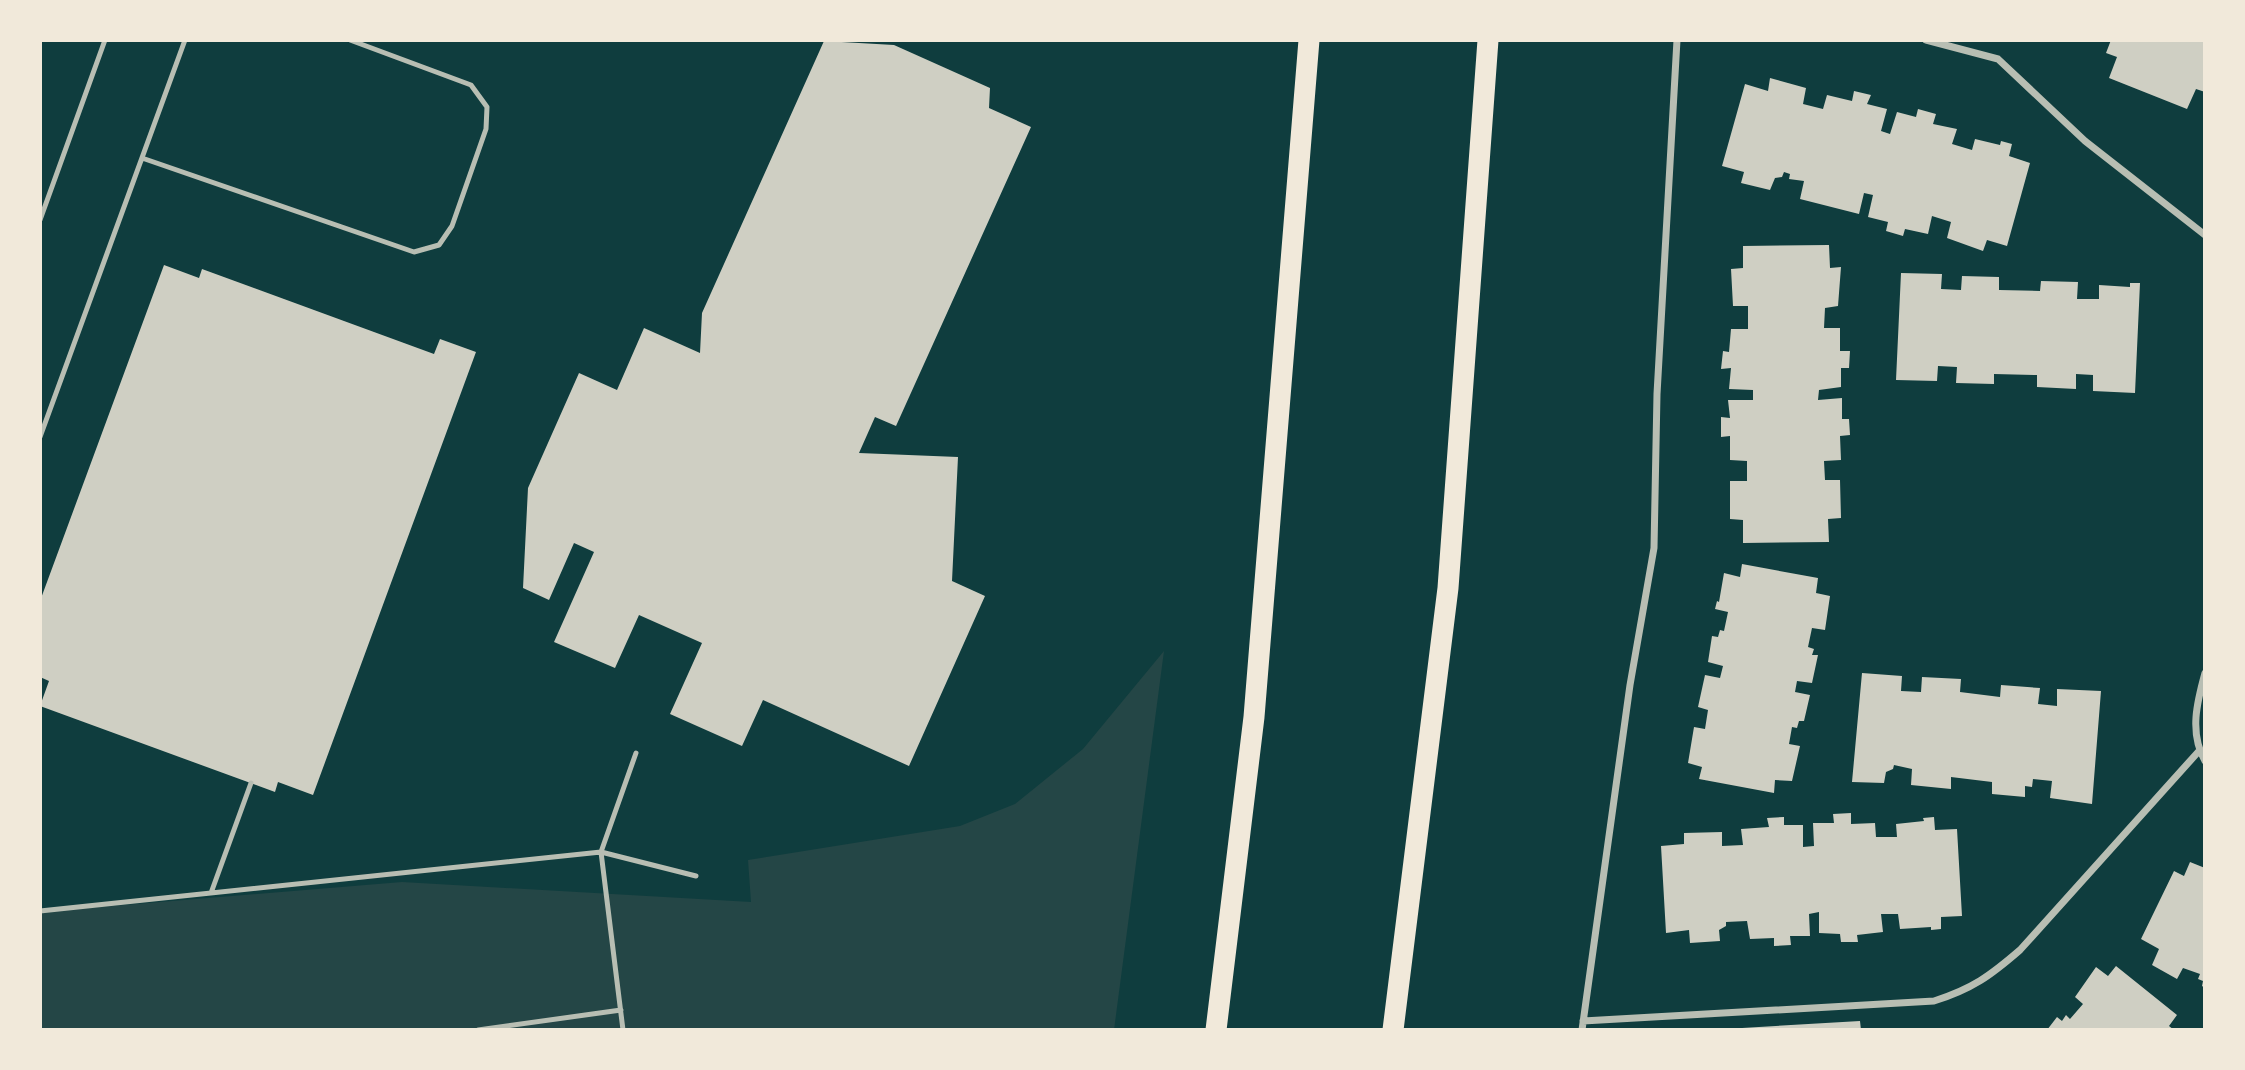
<svg xmlns="http://www.w3.org/2000/svg" width="2245" height="1070" viewBox="0 0 2245 1070" font-family="'Source Sans 3',sans-serif">
	<style>
		.green { fill: #244646 }
		.building { fill: #cfcfc3 }
		.lines { fill: none; stroke-linecap: round; stroke-linejoin: round }
		.service { stroke: #b8beb3; stroke-width: 5 }
		.minor { stroke: #b8beb3; stroke-width: 7 }
		.motorway { stroke: #f1e9da; stroke-width: 21 }
	</style>
	<rect width="100%" height="100%" fill="#0f3d3e"/>
	<path class="green" d="M1164 651 1114 1030H40V912L402 882 751 902 748 860 960 826 1015 804 1083 749Z"/>
	<path class="building" d="M2111 40H2205V92L2196 89 2187 109 2109 78 2117 57 2106 53Z
		M824 41 894 45 990 88 989 108 1031 127 896 426 875 417 859 453 958 457 952 581 985 596 909 766 763 700 742 746 670 714 702 643 639 615 615 668 554 642 594 552 574 543 549 600 523 588 528 488 579 373 617 390 644 328 700 353 702 313Z
		M1770 78 1806 88 1803 104 1823 109 1827 95 1852 101 1854 91 1871 95 1867 104 1887 109 1881 131 1890 134 1897 112 1916 117 1918 109 1936 114 1933 124 1957 129 1952 144 1972 150 1975 139 2000 145 2001 141 2012 144 2009 156 2030 163 2007 246 1987 240 1983 251 1947 238 1951 222 1932 216 1928 234 1905 229 1903 236 1886 231 1888 222 1868 217 1873 195 1864 193 1859 214 1800 199 1804 181 1789 179 1790 174 1784 172 1782 177 1775 178 1770 190 1741 183 1744 172 1722 166 1745 84 1768 91Z
		M1829 245 1830 268 1841 267 1838 306 1825 308 1824 328H1840V351H1850L1849 368H1841V387L1819 390 1818 400 1842 398V419H1849L1850 435 1840 436 1841 460 1824 461 1825 480H1840L1841 518 1828 519 1829 542 1743 543V520L1730 519V481H1747V461L1730 460V436L1721 437V417L1730 418 1728 400H1753V390L1729 389 1731 368 1721 369 1723 351 1729 352 1731 329H1748V306H1733L1731 269 1743 268V246Z
		M164 265 199 278 202 269 434 354 440 339 476 352 313 795 278 782 275 792 40 706 49 681 40 677V601Z
		M1901 273 1942 274 1941 289 1961 290 1962 276 1999 277V290L2040 291 2041 281 2078 282 2077 299H2099V285L2130 287V283H2140L2135 393 2093 391V375L2076 374V389L2037 387V375L1994 374V384L1956 383 1957 367 1938 366 1937 381 1896 380Z
		M1742 564 1818 578 1816 593 1830 596 1825 630 1812 628 1808 647 1814 649 1812 655H1818L1812 683 1797 681 1795 692 1810 695 1804 721H1799L1797 728 1792 727 1789 744 1800 746 1792 781 1775 780 1774 793 1699 779 1702 767 1688 763 1694 727 1705 729 1708 710 1698 707 1705 675 1720 678 1723 666 1708 662 1712 636 1718 637 1720 630 1724 631 1728 612 1715 609 1717 601 1719 602 1724 573 1740 577Z
		M1862 673 1902 676 1901 691 1921 692 1922 677 1961 679 1960 692 2000 697 2001 685 2040 688 2038 704 2057 706V689L2101 691 2092 804 2050 798 2052 781 2033 779 2032 787 2025 786V797L1992 794V782L1951 777V789L1911 785 1912 769 1894 765 1893 769 1886 772 1884 783 1852 782Z
		M1851 813V824L1875 823 1876 837H1897L1896 824 1924 821 1923 818 1934 817 1935 830 1957 829 1962 916 1941 917V929L1931 930V927L1900 929 1898 914H1881L1883 932 1857 935 1858 942H1841L1840 934 1819 933V912L1809 914 1810 936H1790L1791 945 1774 946V938L1750 939 1747 921 1726 922V926L1719 930 1720 941 1690 943 1689 930 1666 933 1661 846 1684 844V833L1722 832V846L1743 845 1741 829 1769 827 1767 818 1784 817V825H1803V847L1814 846 1813 823H1834L1833 814Z
		M2190 862 2205 868V988L2202 986 2203 981 2198 979 2200 974 2183 968 2177 979 2152 965 2159 949 2141 939 2174 871 2184 876Z
		M2116 966 2177 1015 2169 1026 2174 1030H2047L2057 1017 2062 1021 2066 1015 2070 1019 2083 1004 2075 997 2096 967 2108 976Z
		M1860 1021 1861 1030H1742V1028Z"/>
	<g class="lines">
		<path class="service" d="M142 158 414 252 439 245 452 226 486 129 487 107 471 85 350 40
			M40 220 105 40
			M40 437 185 40
			M211 893 251 783
			M40 911 601 852 636 753
			M478 1030 621 1010
			M623 1030 601 852 696 876"/>
		<path class="minor" d="M1926 40 1998 59 2085 141 2205 235
			M2205 673C2197 702 2189 733 2205 761
			M1583 1021 1934 1001C1972 989 1990 976 2020 950L2199 751
			M1582 1030 1630 685 1654 548 1657 394 1677 40"/>
		<path class="motorway" d="M1216 1030 1254 717 1309 40
			M1393 1030 1448 588 1488 40"/>
	</g>
	<rect width="2245" height="1070" fill="none" stroke="#f1e9da" stroke-width="84"/>
</svg>
